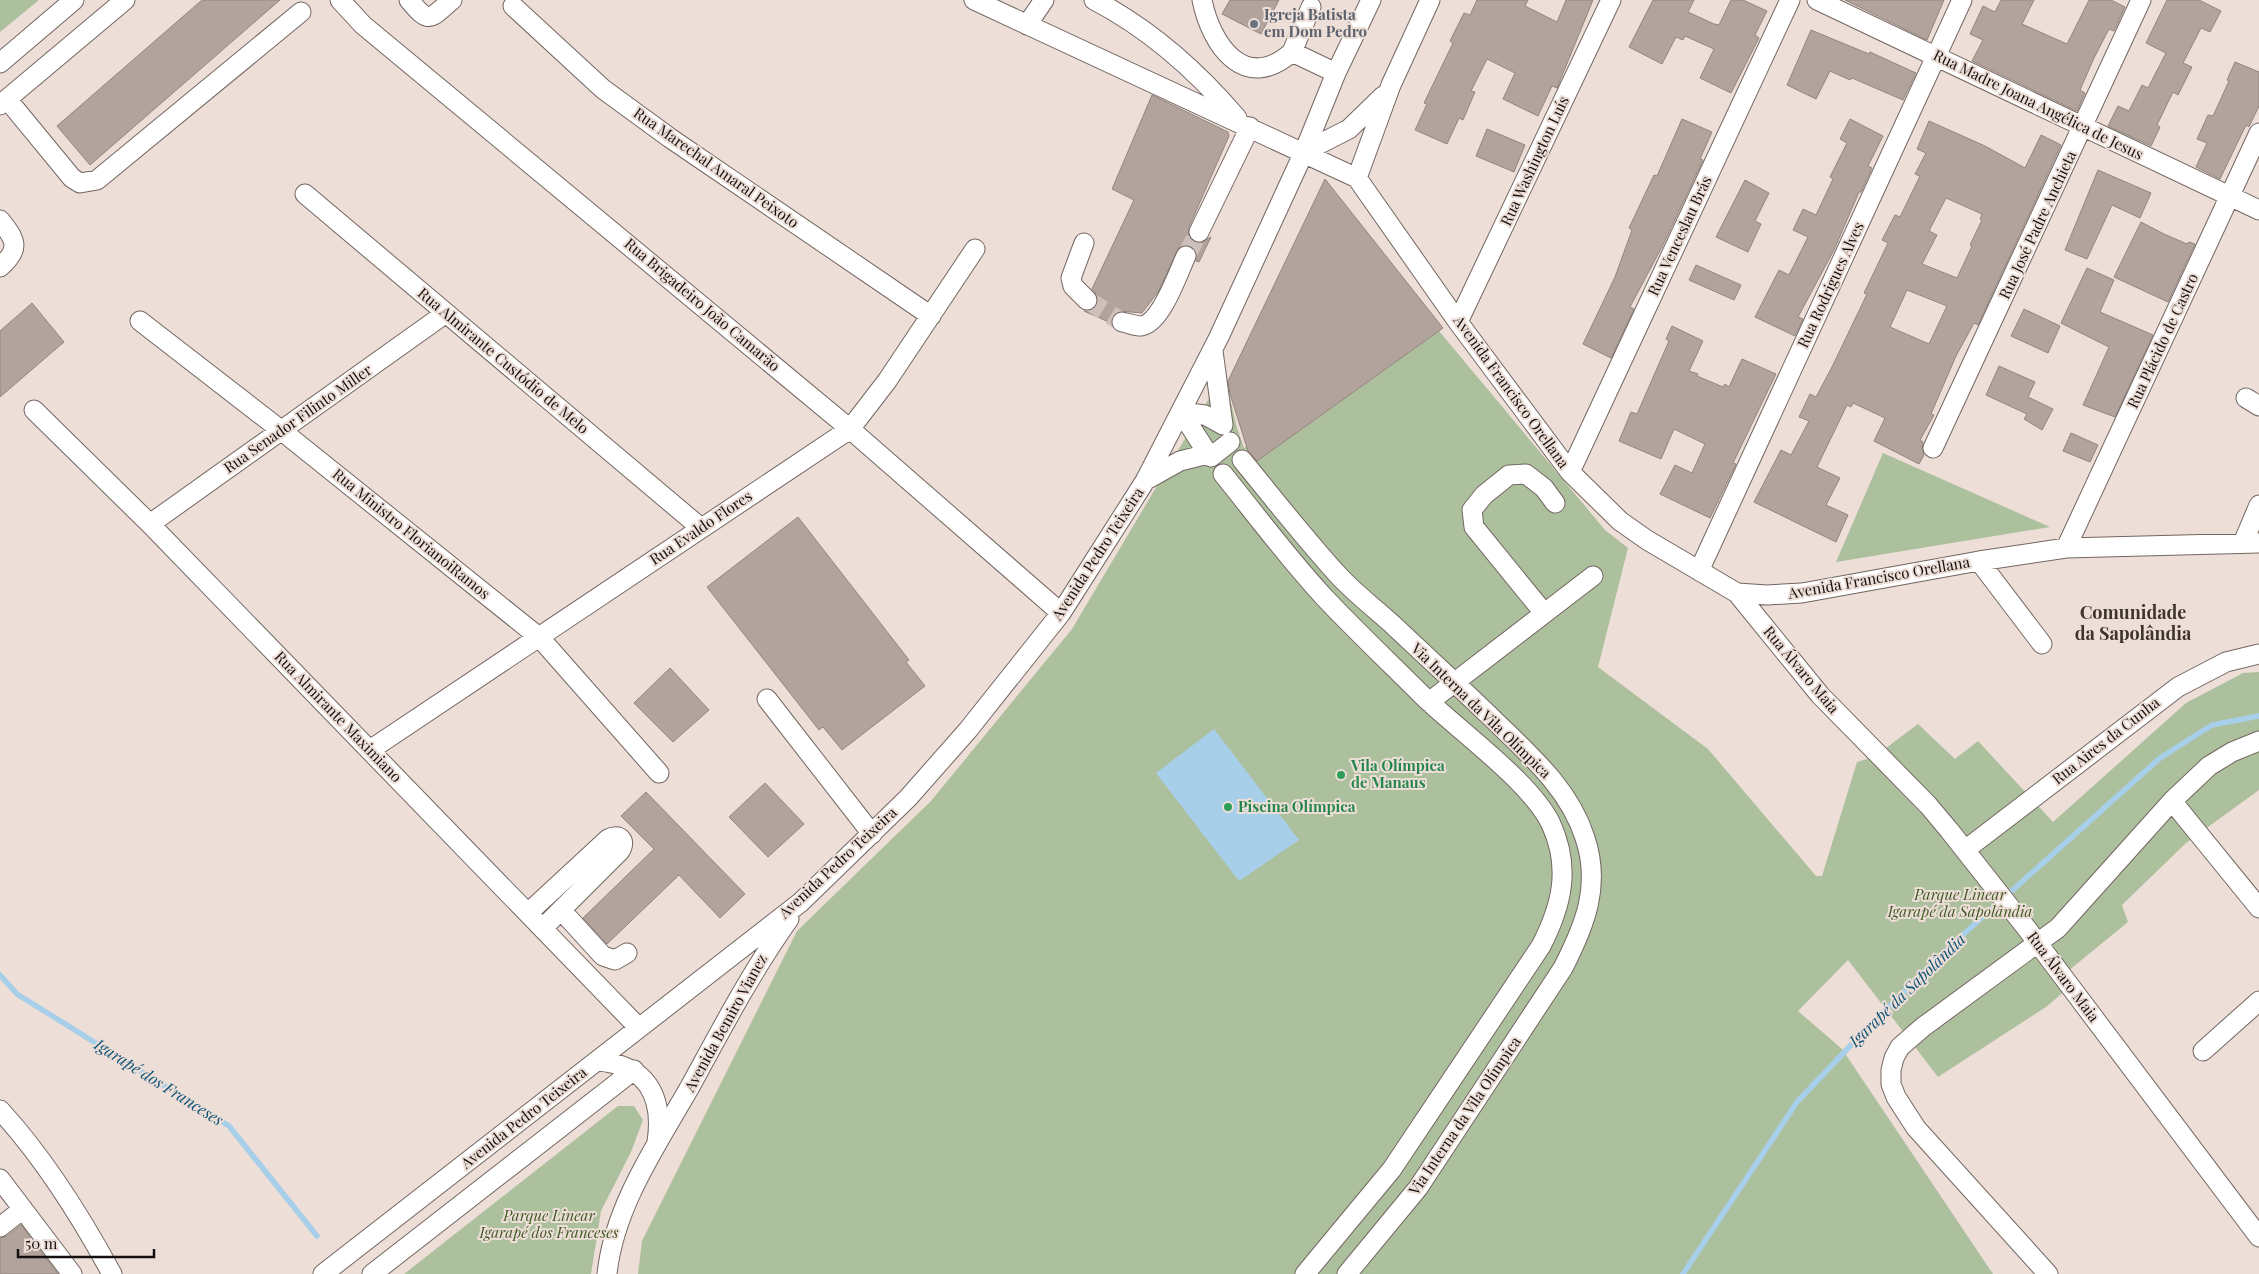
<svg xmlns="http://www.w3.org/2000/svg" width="2259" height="1274" viewBox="0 0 2259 1274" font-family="'Playfair Display',serif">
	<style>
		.green { fill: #adc09e }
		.water { fill: #a7cfe9 }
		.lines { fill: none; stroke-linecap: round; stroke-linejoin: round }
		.stream { stroke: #a7cfe9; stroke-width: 5.5 }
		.building { fill: #b2a49d; stroke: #93867f; fill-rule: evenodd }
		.minor-tunnel { stroke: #cdbfb9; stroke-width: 19; stroke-dasharray: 19 9; stroke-linecap: butt }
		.minor-casing { stroke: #736660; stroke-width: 21 }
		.minor { stroke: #fff; stroke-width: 19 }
		.worship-dot { fill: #6b7280; stroke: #edded7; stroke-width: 2 }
		.leisure-dot { fill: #2e9e5b; stroke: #edded7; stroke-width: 2 }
		.labels { text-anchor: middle; stroke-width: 4; stroke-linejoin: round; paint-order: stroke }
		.worship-label { font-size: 15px; font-weight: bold; fill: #5b616d; stroke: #edded7; text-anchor: start }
		.street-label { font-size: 15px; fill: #15100e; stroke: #edded7 }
		.leisure-label { font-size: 15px; font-weight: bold; fill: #27864d; stroke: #edded7; text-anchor: start }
		.park-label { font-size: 15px; font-style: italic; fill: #3e5923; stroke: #edded7 }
		.water-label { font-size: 16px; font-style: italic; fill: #0d5376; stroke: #edded7 }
		.quarter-label { font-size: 18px; font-weight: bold; fill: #3e332d; stroke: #edded7 }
	</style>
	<rect width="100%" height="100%" fill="#edded7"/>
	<path class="green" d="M0 0H39L0 32Z
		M1429 319 1605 530 1628 548 1598 667 1708 749 1816 876H1822L1857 762 1874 757 1918 724 1955 759 1978 741 2053 822 2186 703 2243 673 2259 672V790L2186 843 2122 905 2128 922 2057 980 2066 990 2046 1007 1938 1077 1848 960 1798 1011 1842 1049 1993 1274H638L642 1241 797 931 931 801 1072 629 1224 373 1237 428 1244 448Z
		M1883 453 2050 527 1836 562Z
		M618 1106H634L643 1120 631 1152 601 1211 591 1274H404Z"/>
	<path class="water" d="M1214 729 1299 840 1239 881 1156 773Z"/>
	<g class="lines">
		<path class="stream" d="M0 975 17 994 229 1126 317 1236
			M1683 1274 1797 1102 1872 1023 1958 939 2160 758 2212 725 2259 716"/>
	</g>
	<path class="building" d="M202 0H280L90 165 57 126Z
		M1230 0H1279L1261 34 1222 14Z
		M1477 0H1528L1525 6 1557 22 1566 0H1593L1557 88 1552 86 1538 116 1503 99 1515 73 1487 59 1471 91 1475 92 1463 120 1459 118 1447 144 1415 130 1427 104 1424 103 1453 43 1450 41 1464 13 1470 15Z
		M1653 0H1694L1688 12 1714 24 1719 25 1731 0H1743L1767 11 1755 35 1759 38 1731 93 1700 78 1714 49 1685 36 1683 40 1676 37 1662 64 1629 47Z
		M1845 0H1944L1927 40Z
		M2001 0H2034L2022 24 2067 44 2089 0H2111L2125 7 2114 31 2109 29 2094 58 2080 90 2085 93 2077 111 1972 61 1983 40 1970 34 1983 6 1995 12Z
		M2167 0H2199L2221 11 2210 32 2201 28 2183 63 2192 67 2178 95 2173 92 2157 125 2160 127 2151 146 2108 126 2118 106 2129 111 2142 85 2148 88 2166 53 2146 43Z
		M1811 30 1869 54 1870 52 1916 73 1903 100 1852 78 1850 80 1830 71 1816 99 1787 85Z
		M2235 62 2259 72V106L2249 127 2246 125 2220 179 2196 167 2207 143 2197 139 2208 115 2213 116 2229 81 2227 80Z
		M1152 95 1228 132 1229 136 1189 227V238L1195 242 1200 243 1211 237 1199 262 1196 261 1195 250 1191 246 1179 247 1158 292 1142 313 1119 311 1113 315 1111 323 1084 311H1090L1098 303V297L1092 289 1134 200 1112 189Z
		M1682 119 1712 132 1700 159 1703 160 1663 245 1630 307 1634 309 1611 358 1583 344 1615 277 1632 230 1629 228 1654 175 1657 176Z
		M1850 119 1883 136 1868 166 1872 168 1861 192H1859L1834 250 1798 317 1803 319 1795 336 1755 317 1779 270 1789 275 1808 237 1793 230 1803 209 1816 215 1833 179 1830 177 1847 143 1840 139Z
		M1929 121 1985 146 2025 168 2041 135 2061 145 1978 325 1974 323 1956 356 1931 414 1934 415 1920 440 1923 442 1922 449 1924 455 1919 464 1874 441 1885 418 1853 403 1851 407 1847 405 1817 467 1840 478 1826 505 1848 515 1836 542 1754 502 1781 450 1791 455 1809 421 1799 417 1810 394 1816 397 1832 367 1867 294 1864 293 1888 243 1882 240 1895 215 1900 217 1920 176 1915 174 1926 153 1917 149ZM1946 198 1982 214 1980 219 1982 220 1970 245 1972 246 1957 278 1922 264 1937 235 1929 231ZM1907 290 1947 306 1929 344 1890 327Z
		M1487 129 1525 145 1514 172 1476 156Z
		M2098 170 2151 193 2140 218 2112 205 2087 259 2065 250Z
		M1325 179 1443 328 1257 461 1248 451 1230 394 1228 381Z
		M1745 180 1769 193 1755 221 1761 224 1748 252 1716 237Z
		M2141 222 2164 234 2187 244 2189 242 2195 244 2168 302 2114 277Z
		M1696 265 1741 285 1734 300 1689 280Z
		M2087 268 2114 280 2100 312 2153 335 2115 417 2083 405 2109 347 2061 323Z
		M32 303 64 342 0 397V331Z
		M2024 309 2060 326 2048 353 2011 336Z
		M1672 326 1703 341 1689 371 1698 374 1697 376 1723 387 1725 384 1729 387 1742 359 1776 374 1733 463 1736 464 1710 518 1660 494 1675 465 1692 473 1705 444 1674 429 1661 459 1619 441 1631 412 1637 414 1669 341 1666 339Z
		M1999 366 2035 382 2028 397 2053 409 2042 430 2024 419 2027 414 1986 395Z
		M2071 433 2098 445 2090 462 2063 451Z
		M798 517 909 660 906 662 925 686 842 750 823 727 819 730 707 587Z
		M670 668 709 710 673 742 634 703Z
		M765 783 804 824 768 857 729 817Z
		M646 792 745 894 720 918 679 875 607 944 583 918 654 849 621 816Z
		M21 1225 58 1274H0V1238L7 1236Z"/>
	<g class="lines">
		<path class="minor-tunnel" d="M1186 256 1199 232
			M1087 300 1122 322"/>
		<defs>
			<path id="minor" d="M340 0 363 25 850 429 1061 613
				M409 0C430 25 429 19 452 0
				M974 0 1357 178 1458 322 1570 472 1620 521 1647 540 1737 593 1767 595 1802 593 1979 561 2066 548 2259 543
				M1094 0C1150 29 1196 70 1237 118
				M1202 0C1211 45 1245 94 1292 52
				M1817 0 2259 210
				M513 6 603 89 670 138 931 316
				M1311 7 1292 52 1336 73
				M1027 25 1044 0
				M0 63 74 0
				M7 99 72 178 80 183 97 180 301 12
				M0 105 125 0
				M1304 152 1349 129 1383 96
				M1357 178 1391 85 1430 0
				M305 194 701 528
				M0 220C16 240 21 249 0 267
				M1199 232 1250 127
				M1084 243 1071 278 1073 286 1087 300
				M140 321 282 431 540 638 659 773
				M1122 322C1128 323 1135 326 1141 326 1161 324 1178 273 1186 256
				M1458 322 1611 0
				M1213 351 1223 425
				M2246 398 2259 406
				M34 410 150 524 639 1028
				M1181 412 1205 415 1223 425
				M1933 448 2141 0
				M1211 457 1230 442
				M1242 460C1274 499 1305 539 1339 576 1355 593 1374 608 1392 624 1427 657 1462 689 1496 722 1531 756 1570 790 1585 838 1601 886 1585 925 1563 968L1418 1188 1347 1274
				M1570 472 1790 0
				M1223 474C1256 515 1288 558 1324 597 1356 631 1390 663 1423 696 1458 730 1531 782 1551 824 1571 868 1562 905 1541 946L1392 1169 1305 1274
				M1146 480 1180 461 1208 454 1181 412
				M150 524 446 313
				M2243 543 2259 505
				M2066 548 2259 133
				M1979 561 2042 644
				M1699 571 1962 0
				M1737 593 1820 695 1928 805 1949 830 2024 925 2259 1237
				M1544 613 1474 527 1472 510 1484 495 1509 475 1526 474 1544 488 1555 503
				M767 699 872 834
				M1429 702 1593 576
				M370 750 850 429 887 381 975 249
				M2172 801 2259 908
				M1965 850 2178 687 2226 662 2259 654
				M561 910 603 956 615 960 627 953
				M528 913 608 839C619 833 627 840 620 851L543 928
				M2203 1051 2259 1001
				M598 1061C646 1065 664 1095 657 1142
				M0 1110C45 1159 80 1215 112 1274
				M0 1179 72 1274
				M0 1227 23 1209
				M323 1274 801 902 908 798 968 730 1061 613 1145 481 1219 337 1304 152 1336 73 1371 0
				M372 1274 634 1070
				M607 1274C614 1206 658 1143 691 1085 722 1028 752 971 789 919
				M2048 1274 1916 1128 1896 1097 1891 1084V1070L1894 1058 1900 1047 1923 1027 2058 928 2172 801 2209 766 2232 752 2259 741"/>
		</defs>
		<use href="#minor" class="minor-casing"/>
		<use href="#minor" class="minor"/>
	</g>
	<circle class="worship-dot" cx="1254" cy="24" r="5"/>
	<g class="leisure-dot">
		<circle cx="1341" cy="775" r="5"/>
		<circle cx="1228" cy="807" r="5"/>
	</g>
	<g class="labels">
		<g class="worship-label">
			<text x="1264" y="20">Igreja Batista<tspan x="1264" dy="17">em Dom Pedro</tspan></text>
		</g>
		<g class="street-label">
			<text transform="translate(2038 105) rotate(26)" y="5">Rua Madre Joana Angélica de Jesus</text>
			<text transform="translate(1535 161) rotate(-65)" y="5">Rua Washington Luís</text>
			<text transform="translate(716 168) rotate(35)" y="5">Rua Marechal Amaral Peixoto</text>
			<text transform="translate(2038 225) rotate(-65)" y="5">Rua José Padre Anchieta</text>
			<text transform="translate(1680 236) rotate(-65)" y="5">Rua Venceslau Brás</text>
			<text transform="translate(1831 285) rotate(-65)" y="5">Rua Rodrigues Alves</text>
			<text transform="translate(702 305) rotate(40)" y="5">Rua Brigadeiro João Camarão</text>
			<text transform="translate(2163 341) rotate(-65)" y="5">Rua Plácido de Castro</text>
			<text transform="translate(503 361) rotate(40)" y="5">Rua Almirante Custódio de Melo</text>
			<text transform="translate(1511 392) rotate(54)" y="5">Avenida Francisco Orellana</text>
			<text transform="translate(298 419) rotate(-35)" y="5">Rua Senador Filinto Miller</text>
			<text transform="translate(701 528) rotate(-34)" y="5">Rua Evaldo Flores</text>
			<text transform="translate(411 534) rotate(39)" y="5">Rua Ministro FlorianoiRamos</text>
			<text transform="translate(1098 554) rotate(-57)" y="5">Avenida Pedro Teixeira</text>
			<text transform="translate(1879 578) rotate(-10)" y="5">Avenida Francisco Orellana</text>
			<text transform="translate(1801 670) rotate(50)" y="5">Rua Álvaro Maia</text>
			<text transform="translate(1481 711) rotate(44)" y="5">Via Interna da Vila Olímpica</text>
			<text transform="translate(338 717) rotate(46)" y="5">Rua Almirante Maximiano</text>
			<text transform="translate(2106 741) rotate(-38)" y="5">Rua Aires da Cunha</text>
			<text transform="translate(838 863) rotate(-43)" y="5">Avenida Pedro Teixeira</text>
			<text transform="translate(2063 977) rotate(53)" y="5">Rua Álvaro Maia</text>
			<text transform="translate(726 1023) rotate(-61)" y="5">Avenida Bemiro Vianez</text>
			<text transform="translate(1465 1116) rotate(-56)" y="5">Via Interna da Vila Olímpica</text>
			<text transform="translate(524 1118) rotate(-38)" y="5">Avenida Pedro Teixeira</text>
		</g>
		<g class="leisure-label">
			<text x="1351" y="771">Vila Olímpica<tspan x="1351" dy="17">de Manaus</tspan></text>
			<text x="1238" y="812">Piscina Olímpica</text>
		</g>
		<g class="park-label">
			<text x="1960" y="900">Parque Linear<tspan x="1960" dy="17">Igarapé da Sapolândia</tspan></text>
			<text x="549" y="1221">Parque Linear<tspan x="549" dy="17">Igarapé dos Franceses</tspan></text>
		</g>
		<g class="water-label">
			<text transform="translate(1907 990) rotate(-44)" y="6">Igarapé da Sapolândia</text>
			<text transform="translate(159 1082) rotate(32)" y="6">Igarapé dos Franceses</text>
		</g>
		<g class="quarter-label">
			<text x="2133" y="619">Comunidade<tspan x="2133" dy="21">da Sapolândia</tspan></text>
		</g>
	</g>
	<path d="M18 1249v8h136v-8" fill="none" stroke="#15100e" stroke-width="2.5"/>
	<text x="25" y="1249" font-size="15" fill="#15100e" stroke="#edded7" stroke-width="4" paint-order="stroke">50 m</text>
</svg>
